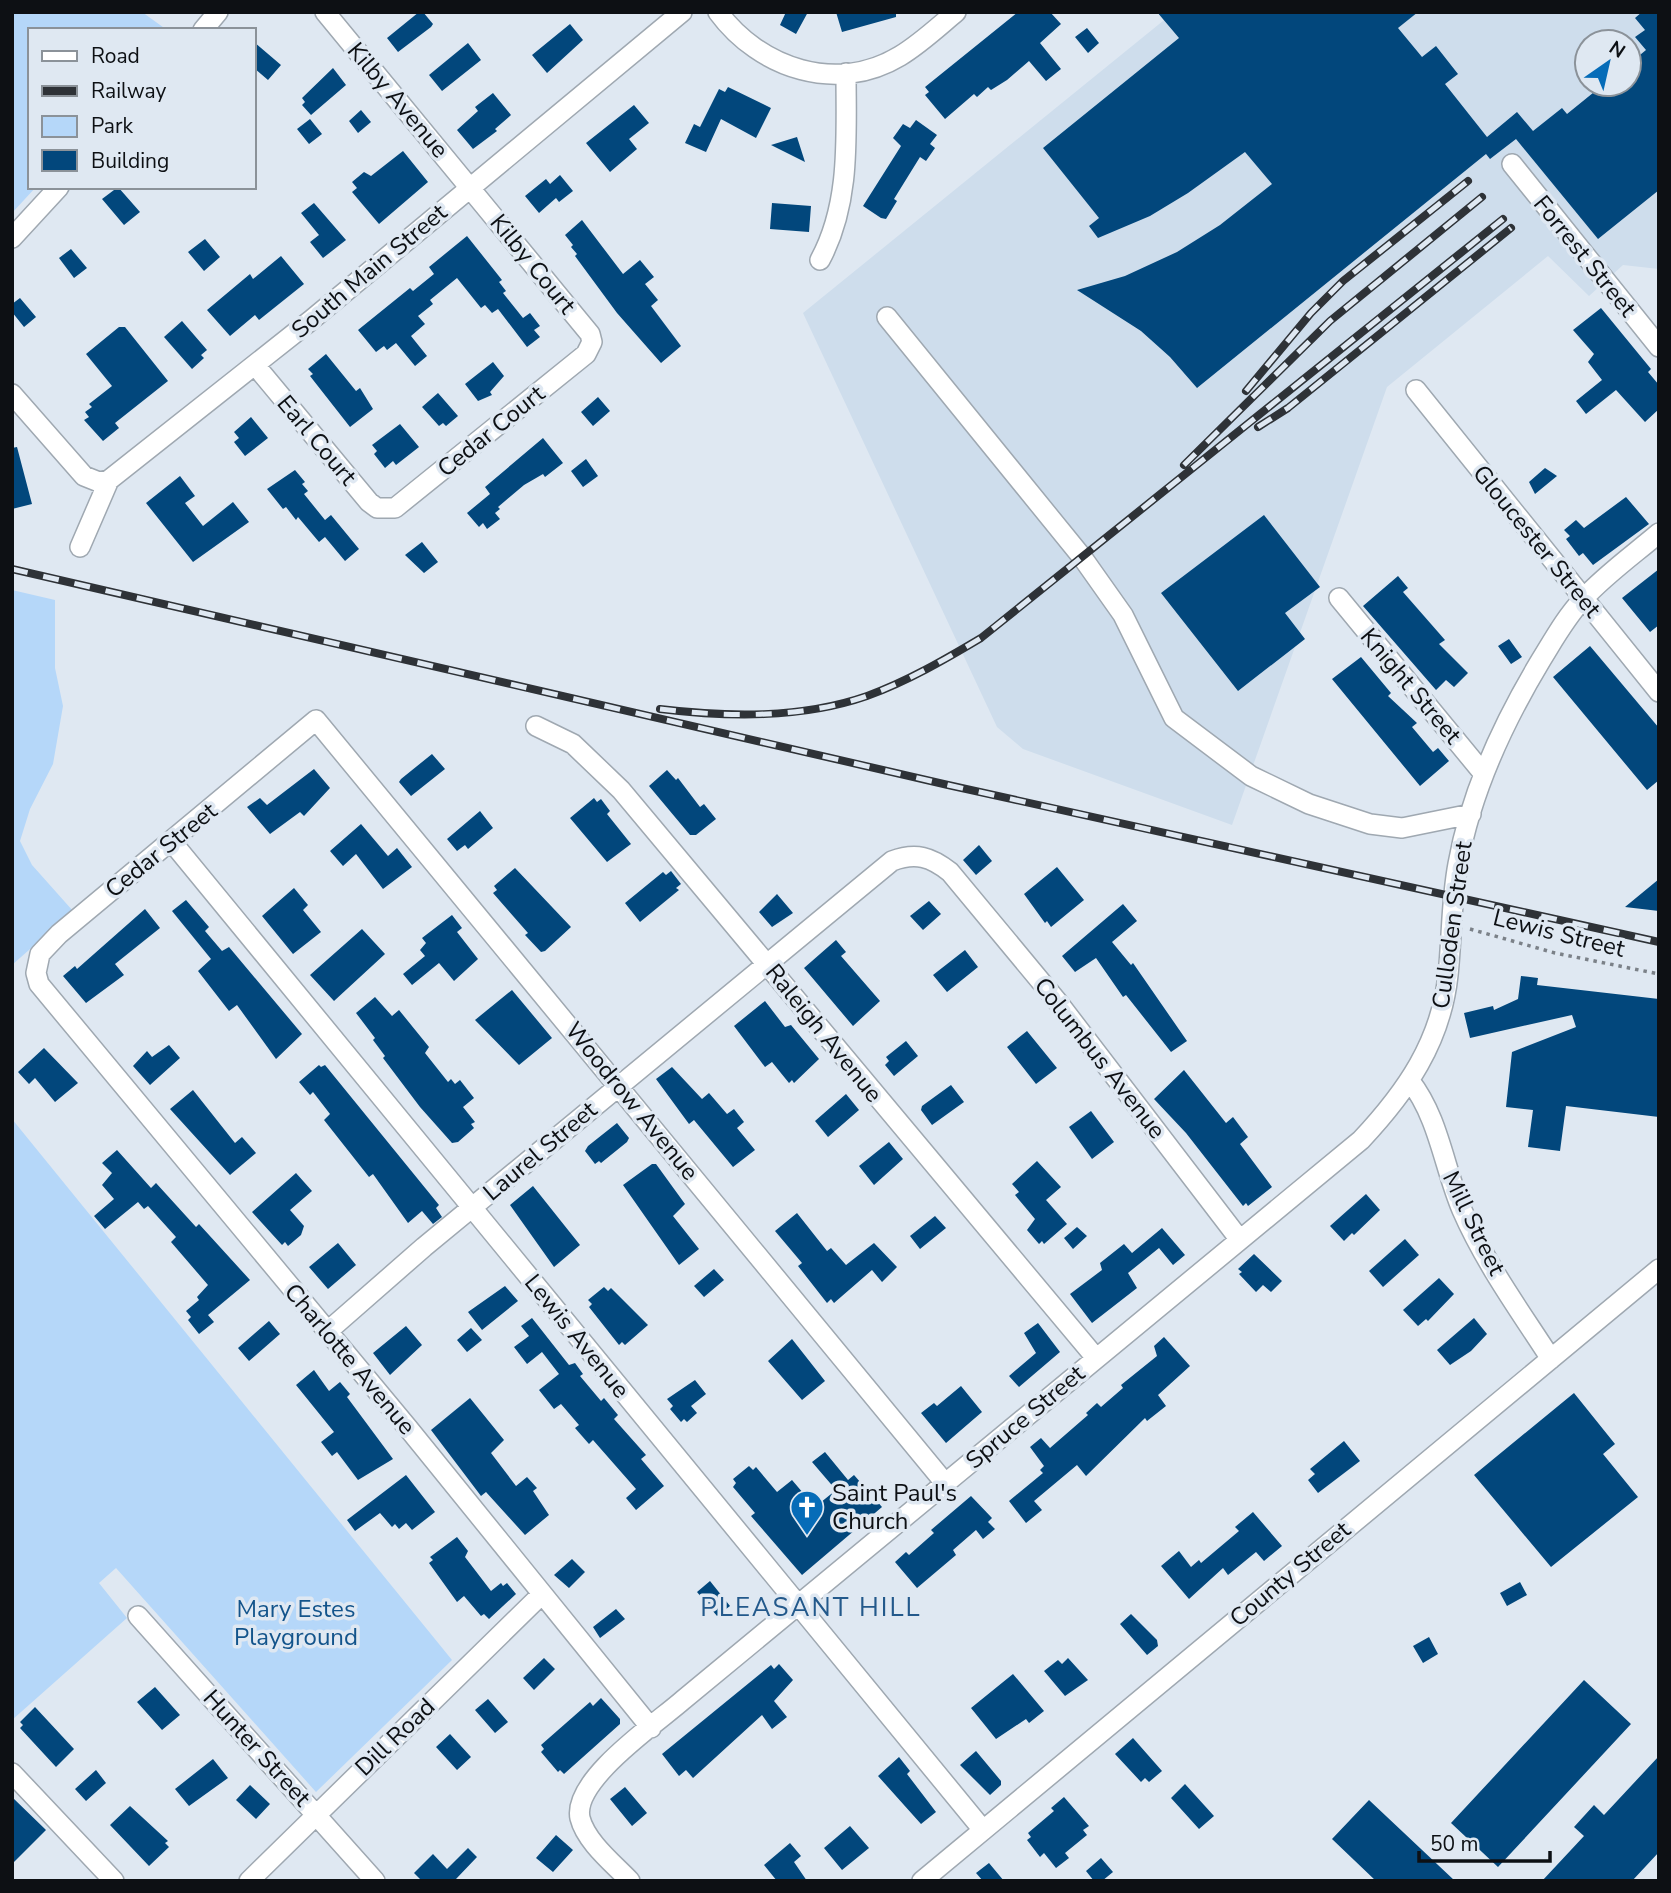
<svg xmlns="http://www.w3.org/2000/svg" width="1671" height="1893" viewBox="0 0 1671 1893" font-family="'Nunito Sans',sans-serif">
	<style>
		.built { fill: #ceddec; fill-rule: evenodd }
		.green { fill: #b5d7f9 }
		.building { fill: #02477c }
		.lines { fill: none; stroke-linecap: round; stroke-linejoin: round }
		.minor-casing { stroke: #9fa8b1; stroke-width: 22 }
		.path { stroke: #7b8188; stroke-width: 3.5; stroke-dasharray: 3.5 5; stroke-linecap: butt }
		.minor { stroke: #fff; stroke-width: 19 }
		.rail-casing { stroke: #2e3237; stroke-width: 8 }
		.rail { stroke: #dfe8f2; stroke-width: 5; stroke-dasharray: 16; stroke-linecap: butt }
		.labels { text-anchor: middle; stroke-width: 7; stroke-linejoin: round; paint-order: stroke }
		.street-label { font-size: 24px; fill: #0d1014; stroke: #dfe8f2 }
		.poi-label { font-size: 24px; fill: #0d1014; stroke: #dfe8f2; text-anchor: start }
		.park-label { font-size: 24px; fill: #13548b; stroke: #dfe8f2 }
		.neighbourhood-label { font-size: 26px; letter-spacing: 2px; fill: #23598b; stroke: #dfe8f2 }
	</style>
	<rect width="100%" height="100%" fill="#dfe8f2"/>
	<path class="built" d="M1174 12H1659V269L1623 265 1589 296 1548 256 1387 387 1232 825 1023 749 997 727 803 313ZM1587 42H1629V84H1587Z"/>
	<path class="green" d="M12 12H142L167 30H30V187H36L12 213Z
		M12 590 55 600V668L63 706 53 764 30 809 20 841 32 865 73 911 12 965Z
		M12 1119 452 1660 316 1792 116 1568 99 1583 127 1618 12 1720Z"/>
	<path class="building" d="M419 12H423L433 24 431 27 398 52 387 38Z
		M786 12H808L796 34 780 25Z
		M836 12H896V17L842 32Z
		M1018 12H1050L1061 24 1040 43 1061 69 1046 81 1029 61 1007 80 991 90 988 87 977 97 974 94 945 119 925 95 929 92 925 87Z
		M1157 12H1418L1398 28 1422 57 1436 46 1458 74 1445 84 1487 137 1517 112 1533 131 1562 108 1567 114 1604 84H1629V64L1646 50 1635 37 1645 30 1635 18 1642 12H1659V190L1598 239 1516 139 1490 159 1486 154 1197 388 1170 357 1141 331 1077 290 1125 276 1177 252 1220 225 1272 184 1245 152 1188 193 1150 216 1098 238 1089 226 1099 218 1043 148 1179 38Z
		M570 24 583 40 547 73 532 55Z
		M1087 28 1099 43 1088 53 1075 37Z
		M254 42 281 65 268 80 254 68Z
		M468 43 481 60 442 91 429 75Z
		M333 68 346 85 311 115 302 105 305 102 302 98Z
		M728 87 771 108 756 138 721 119 706 152 685 143 694 124 700 127 719 89 725 92Z
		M493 93 511 115 495 129 497 131 473 149 457 130 478 111 475 107Z
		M634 105 649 123 629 139 637 149 610 172 586 143Z
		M361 110 371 122 358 133 349 121Z
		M310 119 322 134 309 144 297 129Z
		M916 120 937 135 930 144 935 148 926 161 920 157 894 199 897 201 886 219 881 218 863 206 901 146 893 138 903 124 910 128Z
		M797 137 805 162 771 145Z
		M403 151 428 182 379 224 352 192 357 188 352 182 364 172 371 176Z
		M560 175 573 191 559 202 556 198 539 213 525 196 546 179 550 184Z
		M118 187 140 212 124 225 102 199Z
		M314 203 346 240 323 258 310 242 319 235 301 213Z
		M772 203 811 206 809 232 770 229Z
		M582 220 623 274 640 260 654 277 645 284 658 300 651 306 681 346 661 363 617 313 575 256 577 254 571 247 573 245 565 235Z
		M467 236 502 280 499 282 506 291 503 293 523 318 530 313 540 326 534 330 540 337 527 347 498 309 492 313 485 305 481 308 457 278 430 300 433 304 418 316 425 324 411 336 427 356 415 366 396 343 387 350 384 346 376 352 358 330 410 288 413 291 434 274 429 267Z
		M205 239 220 257 204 271 188 252Z
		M71 249 87 268 74 278 59 258Z
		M281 256 304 284 259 320 255 315 230 336 207 310 250 274 253 279Z
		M20 298 36 317 24 327 12 312V304Z
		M1601 308 1651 369 1648 372 1659 385V409L1645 422 1616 390 1586 414 1576 401 1602 380 1588 362 1594 354 1573 330Z
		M182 321 207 350 201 355 204 358 192 369 164 337Z
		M119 327H125L168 381 115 423 119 428 103 441 84 420 89 417 85 412 92 407 89 404 112 386 86 354Z
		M326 354 356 391 360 388 373 409 350 427 310 376 313 374 308 369Z
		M493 362 504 376 490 392 492 395 478 401 465 384Z
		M438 393 458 416 446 426 443 423 439 426 422 407Z
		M598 397 610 411 593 426 581 412Z
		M251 417 268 438 245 456 234 442 239 438 234 432Z
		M400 424 419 447 396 465 393 461 385 468 374 454 377 451 372 445Z
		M543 438 563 463 545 477 543 474 524 485 498 507 500 509 495 513 500 519 487 529 483 523 479 527 467 513 490 494 485 487Z
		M17 447 32 504 12 509V448Z
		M586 459 598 476 583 487 571 471Z
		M1545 468 1557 476 1535 494 1529 482Z
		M295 470 305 482 302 484 308 491 304 494 325 520 331 515 359 549 345 561 325 537 319 542 298 517 296 520 286 507 283 509 267 489Z
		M180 476 195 496 185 503 203 526 233 502 249 522 193 562 146 503Z
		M1626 497 1649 524 1593 565 1583 553 1579 556 1566 539 1570 536 1564 530 1576 520 1584 528Z
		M1264 515 1320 587 1285 613 1305 639 1238 691 1161 593Z
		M422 542 438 562 424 573 405 555Z
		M1659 569V625L1650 632 1622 598Z
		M1398 576 1408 588 1403 592 1445 640 1439 644 1468 673 1454 687 1446 680 1436 690 1363 606Z
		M1509 639 1522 657 1511 664 1498 646Z
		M1590 646 1659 728V780L1647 790 1553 677Z
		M1361 657 1391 693 1388 696 1417 723 1412 727 1433 752 1438 748 1449 761 1420 786 1332 679Z
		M432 754 445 769 411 796 399 782 401 779Z
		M314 769 330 788 304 816 300 812 270 834 247 807 260 798 267 805Z
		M667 770 676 780 678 778 700 807 704 804 716 819 696 835H690L649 786Z
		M594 798 597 802 601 799 610 811 607 814 631 844 607 862 570 818Z
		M480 811 493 828 468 849 465 845 457 851 447 839Z
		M361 824 388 856 397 848 412 867 383 889 356 854 343 866 330 851Z
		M979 845 992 861 976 875 963 860Z
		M1057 867 1084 900 1051 927 1047 921 1045 923 1024 894Z
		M515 868 571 927 545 951 541 952 525 935 528 933 493 893 497 890 494 886Z
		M671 871 681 884 676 888 679 890 640 922 625 903 663 872 666 875Z
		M1659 879V911L1625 907Z
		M294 888 308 905 303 910 321 932 293 954 262 916Z
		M777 894 793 913 772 927 759 912Z
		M186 900 209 927 205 931 222 951 229 947 302 1034 276 1059 237 1005 229 1011 198 971 211 959 172 911Z
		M929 901 941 914 923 930 910 916Z
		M1123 904 1137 921 1112 942 1131 965 1133 963 1187 1041 1171 1052 1126 995 1123 997 1096 958 1075 972 1062 956Z
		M145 909 160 928 115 964 124 975 86 1003 63 976 75 966 77 969Z
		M452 915 462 928 457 932 478 959 454 981 439 963 412 985 403 974 425 956 420 950 426 943 422 938Z
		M362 929 385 954 334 1001 310 975Z
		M836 940 846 952 841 956 880 1001 853 1026 804 968Z
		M965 950 978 967 947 992 933 975Z
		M1521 976 1538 978 1537 985 1659 999V1117L1566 1106 1560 1151 1528 1147 1533 1110 1506 1107 1512 1052 1576 1027 1572 1015 1470 1038 1464 1013 1493 1006 1494 1010 1518 999Z
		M512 990 552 1038 519 1065 475 1020Z
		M375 997 392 1016 399 1010 429 1047 425 1053 448 1082 451 1079 455 1084 460 1080 474 1098 463 1107 475 1122 471 1124 474 1128 458 1142 452 1143 420 1107 383 1058 385 1056 373 1040 375 1038 356 1013Z
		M765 1001 785 1027 791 1025 819 1059 794 1083 792 1080 789 1083 772 1062 765 1067 734 1026Z
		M1027 1031 1057 1068 1036 1084 1007 1047Z
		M906 1041 918 1056 894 1076 885 1065 889 1061 886 1057Z
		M169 1045 180 1058 150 1085 133 1066 147 1051 152 1057Z
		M44 1048 78 1083 55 1102 35 1078 29 1084 18 1072Z
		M319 1065 321 1067 325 1065 439 1205 436 1208 442 1217 433 1224 422 1211 408 1223 373 1174 369 1177 324 1120 330 1114 313 1092 310 1095 299 1082Z
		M672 1067 702 1099 709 1093 727 1114 734 1109 744 1122 737 1128 755 1150 733 1167 694 1120 689 1124 656 1079Z
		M1184 1070 1226 1123 1233 1117 1248 1137 1240 1144 1272 1187 1248 1206 1246 1203 1243 1206 1186 1133 1154 1099Z
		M951 1085 964 1102 932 1125 921 1110 922 1106Z
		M193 1090 235 1143 242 1137 256 1153 230 1175 170 1109Z
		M846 1094 859 1110 828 1137 815 1121Z
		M1091 1111 1114 1142 1092 1159 1069 1127Z
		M617 1123 629 1138 627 1142 601 1163 599 1161 595 1164 585 1151 588 1146Z
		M889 1142 903 1159 874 1185 859 1166Z
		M117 1150 151 1188 156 1183 196 1227 199 1224 250 1280 208 1315 214 1322 199 1334 188 1320 191 1317 186 1311 199 1300 197 1297 208 1285 171 1242 176 1237 148 1206 144 1209 138 1202 105 1229 94 1216 114 1199 102 1185 112 1173 102 1163Z
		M1037 1161 1061 1187 1046 1200 1067 1224 1044 1244 1042 1241 1039 1244 1027 1230 1035 1219 1015 1195 1019 1192 1012 1184Z
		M652 1164H656L685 1204 673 1216 699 1249 679 1265 623 1185Z
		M296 1173 312 1191 290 1210 304 1226 301 1235 288 1246 285 1242 282 1245 252 1212Z
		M533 1186 580 1245 554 1267 510 1205Z
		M1366 1194 1380 1210 1354 1235 1352 1233 1344 1241 1330 1226Z
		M797 1213 827 1251 831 1248 846 1265 874 1243 897 1267 882 1282 872 1270 834 1303 831 1299 827 1303 798 1266 802 1263 775 1231Z
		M935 1216 946 1228 920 1249 910 1236Z
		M1077 1227 1087 1236 1073 1249 1064 1238Z
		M1162 1228 1185 1255 1173 1265 1159 1248 1128 1273 1137 1288 1092 1323 1070 1294 1102 1270 1100 1263 1124 1244 1132 1253Z
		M1405 1239 1419 1255 1383 1287 1369 1271Z
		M338 1243 356 1265 328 1289 309 1267Z
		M1254 1254 1282 1281 1271 1292 1263 1285 1256 1292 1239 1274 1242 1272 1238 1269Z
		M714 1269 724 1280 704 1297 694 1286Z
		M1439 1278 1454 1294 1428 1321 1426 1319 1418 1326 1403 1310Z
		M505 1286 518 1301 482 1330 468 1312Z
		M604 1287 608 1291 611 1288 648 1325 625 1345 622 1342 619 1345 589 1307 592 1304 588 1300Z
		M532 1318 569 1365 575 1363 583 1374 580 1376 601 1401 604 1398 618 1415 614 1419 646 1455 641 1459 664 1486 636 1510 626 1498 636 1489 593 1440 589 1444 575 1428 579 1425 561 1404 554 1409 539 1390 559 1374 542 1352 527 1364 514 1347 529 1336 521 1326Z
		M1474 1318 1487 1334 1471 1351 1450 1365 1437 1350Z
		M269 1321 280 1334 249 1361 238 1348Z
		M1038 1323 1060 1352 1019 1387 1009 1376 1036 1353 1024 1333Z
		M406 1326 422 1345 390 1375 373 1353Z
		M471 1328 482 1340 467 1352 457 1340Z
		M1164 1337 1190 1366 1158 1395 1166 1406 1147 1421 1145 1418 1086 1476 1077 1465 1034 1501 1042 1510 1026 1523 1009 1501 1043 1473 1040 1470 1044 1466 1030 1447 1041 1438 1050 1448 1088 1415 1086 1413 1097 1403 1101 1407 1123 1388 1121 1385 1157 1356 1154 1346Z
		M792 1339 825 1381 802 1400 768 1361Z
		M314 1370 329 1391 340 1382 350 1394 347 1397 393 1459 358 1480 337 1452 332 1456 321 1442 334 1432 296 1385Z
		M695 1380 706 1394 691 1406 697 1413 687 1422 684 1419 681 1422 670 1409 673 1406 667 1399Z
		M961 1386 982 1412 946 1443 921 1413 934 1403 937 1406Z
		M1574 1393 1615 1444 1603 1454 1638 1497 1551 1567 1474 1475Z
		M470 1398 504 1440 491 1453 516 1486 527 1477 537 1488 533 1491 549 1515 525 1535 486 1492 481 1496 431 1430Z
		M1344 1441 1360 1461 1318 1493 1308 1480 1315 1474 1310 1469Z
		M825 1452 848 1480 854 1475 882 1507 802 1575 751 1516 755 1513 733 1487 736 1483 733 1479 749 1466 753 1470 756 1467 777 1492 792 1480 815 1507 836 1490 812 1462Z
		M406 1475 435 1512 412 1530 406 1523 399 1529 395 1524 392 1527 380 1513 355 1531 347 1520Z
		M971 1496 992 1518 988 1522 995 1529 983 1539 976 1530 953 1550 956 1555 917 1588 895 1562 906 1552 909 1555 934 1533 931 1530Z
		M1253 1512 1282 1546 1264 1561 1256 1552 1228 1575 1223 1568 1189 1599 1161 1566 1179 1551 1191 1567 1199 1560 1201 1563 1239 1531 1235 1527Z
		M457 1537 468 1551 465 1557 491 1591 501 1583 503 1586 507 1583 516 1594 489 1619 484 1614 481 1616 464 1596 457 1602 429 1563 433 1560 430 1557Z
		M572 1559 585 1572 569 1588 554 1575Z
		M710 1581 730 1606 717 1616 697 1592Z
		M1520 1582 1527 1595 1507 1606 1500 1593Z
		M616 1609 625 1619 600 1638 593 1627Z
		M1131 1614 1157 1640 1158 1646 1147 1655 1120 1624Z
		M1429 1637 1438 1654 1423 1663 1413 1646Z
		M544 1658 555 1669 534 1690 523 1678Z
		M1068 1658 1088 1680 1065 1696 1044 1671 1058 1660 1062 1664Z
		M779 1664 793 1680 774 1701 787 1717 772 1729 762 1715 693 1778 686 1770 679 1776 662 1754 771 1665 774 1669Z
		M1013 1674 1044 1711 1029 1723 1026 1719 996 1739 971 1708Z
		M1584 1680 1631 1724 1498 1867 1451 1823Z
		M155 1687 180 1715 162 1730 137 1702Z
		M601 1698 620 1719V1724L564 1774 560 1770 558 1772 541 1752 544 1749 541 1745 590 1702 593 1706Z
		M488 1699 508 1722 495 1733 475 1710Z
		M35 1707 74 1749 56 1767 20 1728 23 1725 20 1722Z
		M450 1734 471 1757 457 1770 436 1747Z
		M1133 1738 1162 1771 1149 1782 1145 1778 1141 1782 1115 1754Z
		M976 1751 1001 1781V1785L990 1795 960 1765Z
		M1659 1756V1852L1632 1881H1542L1584 1836 1574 1827 1594 1805 1604 1815Z
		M899 1757 910 1771 907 1774 936 1812 921 1824 878 1776Z
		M213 1759 228 1778 189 1806 175 1789Z
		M96 1770 106 1783 86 1801 75 1789Z
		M1185 1784 1214 1816 1199 1829 1171 1798Z
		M250 1785 270 1804 256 1819 236 1800Z
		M625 1787 647 1813 632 1826 610 1799Z
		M12 1797 46 1830 12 1864Z
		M1064 1797 1089 1826 1083 1830 1087 1835 1065 1853 1069 1858 1056 1868 1044 1853 1040 1857 1027 1840 1031 1837 1028 1833 1054 1811 1051 1808Z
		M1369 1800 1455 1881H1376L1332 1839Z
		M130 1806 168 1841 165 1843 169 1847 149 1866 110 1825Z
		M850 1826 869 1848 842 1870 824 1848Z
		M556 1835 573 1850 553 1872 536 1858Z
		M790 1843 801 1856 794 1862 807 1881H777L764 1865Z
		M468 1848 477 1857 456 1879 458 1881H422L414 1873 433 1854 447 1869Z
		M1101 1858 1113 1872 1102 1881H1094L1086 1871Z
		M989 1863 1004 1881H983L976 1873Z"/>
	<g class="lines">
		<defs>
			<path id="minor" d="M718 12C760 69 837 94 900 56 920 44 938 27 956 12
				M203 30 218 12
				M1512 164 1659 347
				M12 238 59 187
				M820 260C851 203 846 136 846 73
				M887 317 1082 557 1123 615 1174 718 1251 776 1309 804 1370 824 1402 828 1471 814
				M255 365 369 502 377 508H395L586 354 592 342 590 334 325 12
				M1416 390 1659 692
				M12 394 84 476 99 482 109 480
				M80 547 109 480 310 321 682 12
				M1339 598 1483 773
				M536 726 573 744 621 790 1096 1358
				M172 842 983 1830
				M1410 1081C1439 1118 1444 1168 1462 1210 1485 1263 1520 1311 1551 1359
				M328 1331 424 1247 892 861C916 852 931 857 950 872L1057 1001 1240 1240
				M138 1616 375 1881
				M651 1728 408 1428 39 984 36 973 40 954 59 934 316 720 945 1483
				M12 1773 114 1881
				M249 1881 542 1594
				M630 1881C614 1864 586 1842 580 1818 572 1780 657 1723 683 1700L1361 1140C1406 1092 1441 1042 1448 975 1452 938 1451 901 1458 864 1471 791 1503 723 1541 660 1554 639 1566 617 1583 599 1605 575 1633 555 1659 533
				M922 1881 1659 1269"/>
		</defs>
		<use href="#minor" class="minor-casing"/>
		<path class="path" d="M1470 929 1555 953 1659 974"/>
		<use href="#minor" class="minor"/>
		<defs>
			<path id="rail" d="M1246 391 1311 313 1343 281 1468 181
				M1258 427 1288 408 1511 228
				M1184 465 1330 321 1482 197
				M12 569 948 785 1659 942
				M660 709C727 717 801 719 867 696 908 681 944 660 981 638L1503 219"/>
		</defs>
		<use href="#rail" class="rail-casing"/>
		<use href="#rail" class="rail"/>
	</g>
	<defs>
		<symbol id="church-pin" viewBox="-11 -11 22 30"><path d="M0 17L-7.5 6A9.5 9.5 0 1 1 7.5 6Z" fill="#066cb8" stroke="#dfe8f2"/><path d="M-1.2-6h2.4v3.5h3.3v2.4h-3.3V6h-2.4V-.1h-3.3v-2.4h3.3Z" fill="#fff"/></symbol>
	</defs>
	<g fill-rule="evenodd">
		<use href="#church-pin" x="788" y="1488" width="38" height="52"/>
	</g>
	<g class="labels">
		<g class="street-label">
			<text transform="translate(398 100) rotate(50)" y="8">Kilby Avenue</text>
			<text transform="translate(1585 256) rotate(51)" y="8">Forrest Street</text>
			<text transform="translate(533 264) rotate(51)" y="8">Kilby Court</text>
			<text transform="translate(369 271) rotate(-40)" y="8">South Main Street</text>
			<text transform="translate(491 431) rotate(-39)" y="8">Cedar Court</text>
			<text transform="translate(317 440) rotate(50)" y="8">Earl Court</text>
			<text transform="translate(1537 541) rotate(51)" y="8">Gloucester Street</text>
			<text transform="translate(1411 686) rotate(50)" y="8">Knight Street</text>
			<text transform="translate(161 850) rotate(-39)" y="8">Cedar Street</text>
			<text transform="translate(1452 925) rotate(-82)" y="8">Culloden Street</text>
			<text transform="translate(1559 933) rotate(14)" y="8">Lewis Street</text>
			<text transform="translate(824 1033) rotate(51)" y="8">Raleigh Avenue</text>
			<text transform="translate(1100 1058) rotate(52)" y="8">Columbus Avenue</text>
			<text transform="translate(632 1101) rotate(51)" y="8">Woodrow Avenue</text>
			<text transform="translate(540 1151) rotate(-40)" y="8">Laurel Street</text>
			<text transform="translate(1474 1223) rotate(64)" y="8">Mill Street</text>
			<text transform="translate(577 1336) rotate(51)" y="8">Lewis Avenue</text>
			<text transform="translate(350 1359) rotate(50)" y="8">Charlotte Avenue</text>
			<text transform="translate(1025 1417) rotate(-40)" y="8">Spruce Street</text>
			<text transform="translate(1290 1574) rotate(-40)" y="8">County Street</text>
			<text transform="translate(395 1737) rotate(-44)" y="8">Dill Road</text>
			<text transform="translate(257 1748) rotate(48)" y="8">Hunter Street</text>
		</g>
		<g class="poi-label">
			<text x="832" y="1501">Saint Paul's<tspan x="832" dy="28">Church</tspan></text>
		</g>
		<g class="park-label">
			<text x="296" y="1617">Mary Estes<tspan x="296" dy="28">Playground</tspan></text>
		</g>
		<g class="neighbourhood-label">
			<text x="811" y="1616">PLEASANT HILL</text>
		</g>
	</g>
	<rect width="1671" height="1893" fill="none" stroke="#0d1014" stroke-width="28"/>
	<rect x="28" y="28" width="228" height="161" fill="#dfe8f2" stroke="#8b9299" stroke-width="2"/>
	<rect x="42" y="51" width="35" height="10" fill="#ffffff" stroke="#8b9299" stroke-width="2"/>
	<text x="91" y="63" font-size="21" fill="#0d1014">Road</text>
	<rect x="42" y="86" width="35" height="10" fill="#2e3237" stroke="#8b9299" stroke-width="2"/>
	<text x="91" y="98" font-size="21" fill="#0d1014">Railway</text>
	<rect x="42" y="116" width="35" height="21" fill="#b5d7f9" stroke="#8b9299" stroke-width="2"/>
	<text x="91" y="133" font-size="21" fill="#0d1014">Park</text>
	<rect x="42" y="150" width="35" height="21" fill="#02477c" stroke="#8b9299" stroke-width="2"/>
	<text x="91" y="168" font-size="21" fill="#0d1014">Building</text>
	<g transform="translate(1608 63) rotate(34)"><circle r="33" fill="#dfe8f2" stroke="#8b9299" stroke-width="2"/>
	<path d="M0-5L12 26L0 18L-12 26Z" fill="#066cb8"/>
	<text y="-10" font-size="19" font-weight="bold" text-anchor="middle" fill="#0d1014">N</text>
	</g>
	<path d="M1419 1851v10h131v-10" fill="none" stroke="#0d1014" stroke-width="3.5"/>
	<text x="1430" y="1851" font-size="21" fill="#0d1014" stroke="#dfe8f2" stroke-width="5" paint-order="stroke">50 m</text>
</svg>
